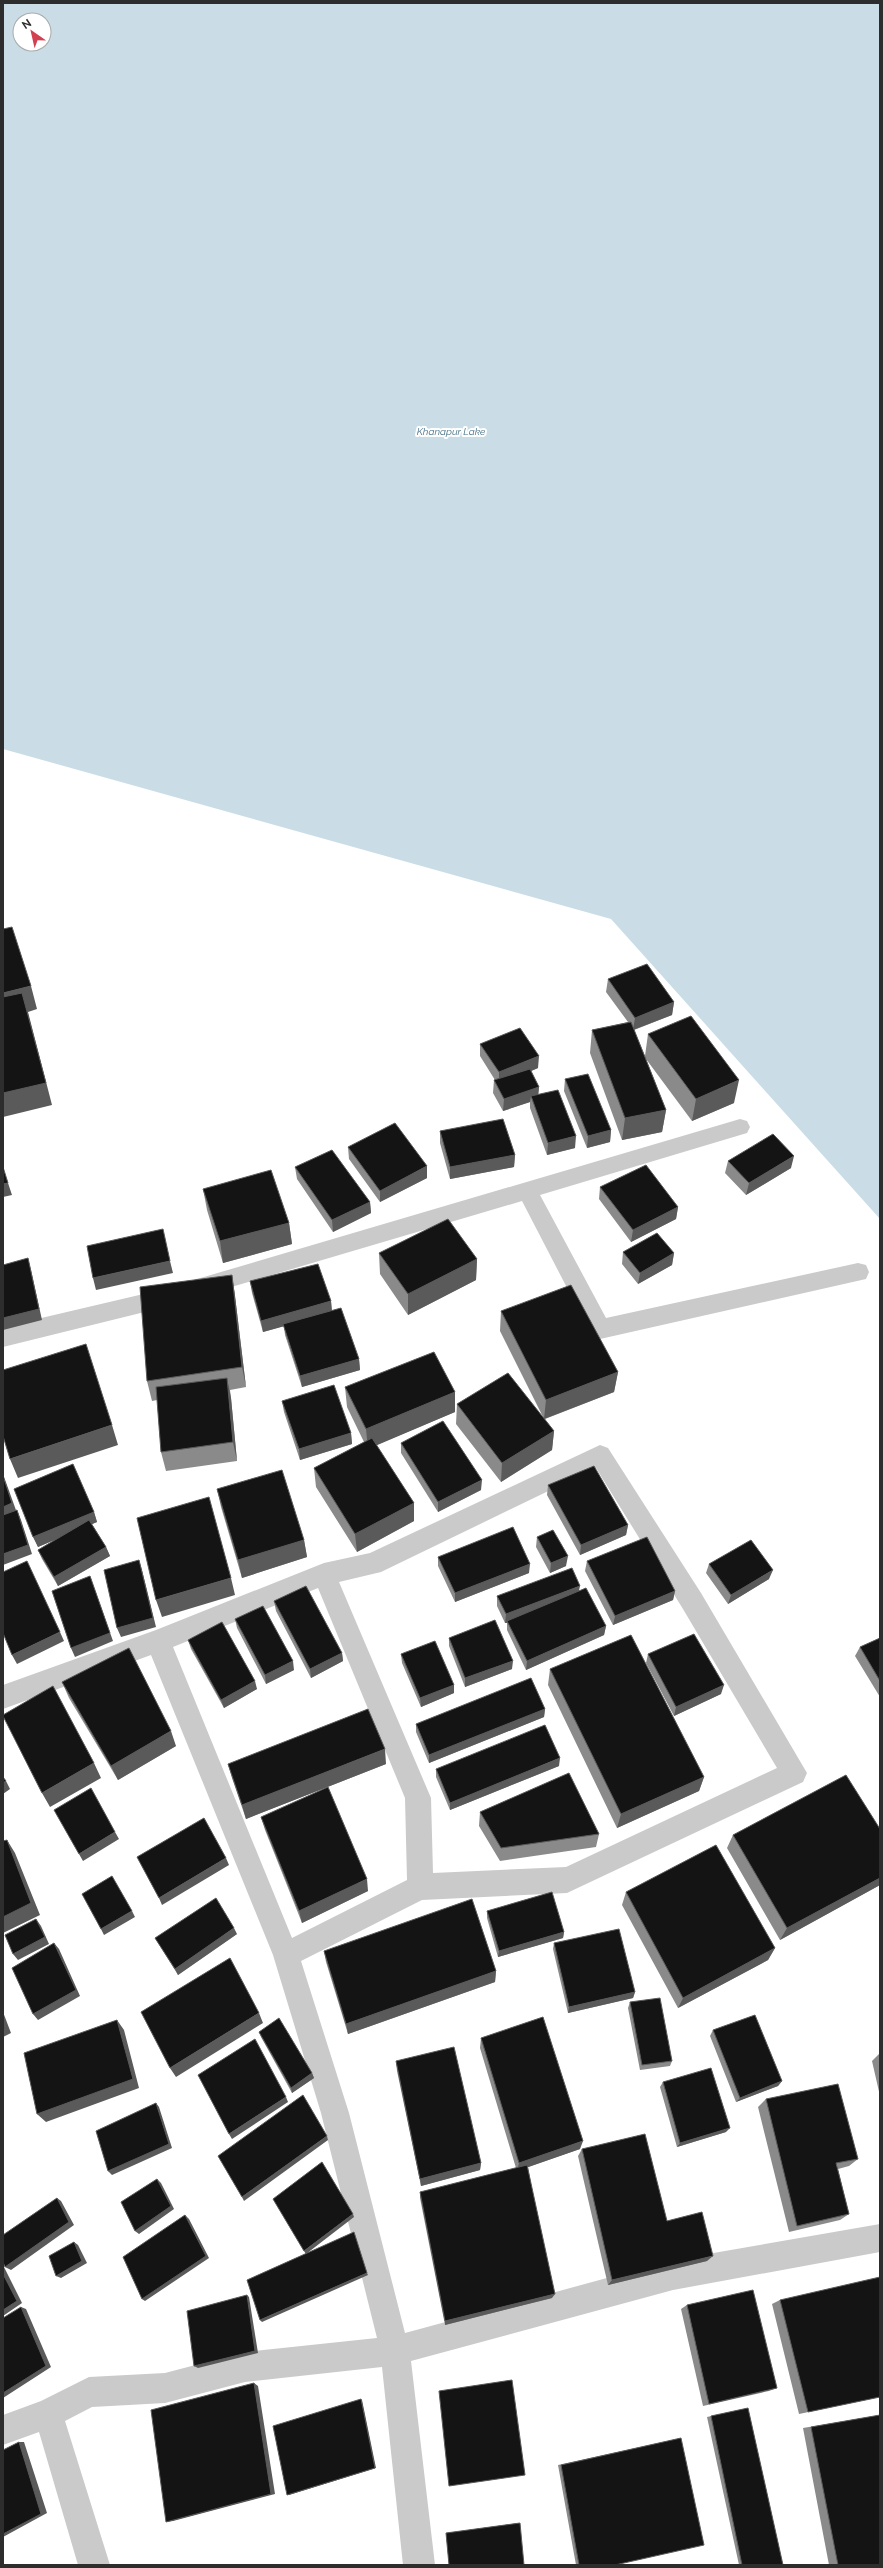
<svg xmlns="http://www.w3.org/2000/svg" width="883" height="2568" viewBox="0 0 883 2568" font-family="Raleway,sans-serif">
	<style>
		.water { fill: #cadde7; fill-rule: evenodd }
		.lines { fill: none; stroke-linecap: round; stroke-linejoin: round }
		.minor { fill: #cacaca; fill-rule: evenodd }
		.wall { fill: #8a8a8a }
		.shaded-wall { fill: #5a5a5a }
		.building { fill: #141414; stroke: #5a5a5a }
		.labels { text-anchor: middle; stroke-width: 4; stroke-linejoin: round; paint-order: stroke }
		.far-water-label { font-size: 10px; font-style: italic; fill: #446f86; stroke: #fff }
	</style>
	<rect width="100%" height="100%" fill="#fff"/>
	<path class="water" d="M3 3H880V1219L611 919 3 749ZM20 20H44V44H20Z"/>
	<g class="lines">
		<path class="minor" d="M740 1119 747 1121 750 1127 747 1133 540 1195 606 1318 858 1263 866 1265 869 1272 866 1279 600 1339 592 1336 522 1201 204 1295 196 1293 193 1286 196 1279 204 1277Z
			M169 1288 177 1290 180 1297 177 1304 3 1347V1327Z
			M600 1445 608 1448 701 1593 807 1773 803 1782 567 1893 422 1900 301 1961 349 2113 405 2333 673 2260 880 2224V2252L673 2290 411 2361 435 2565H403L382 2367 245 2382 165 2403 92 2407 65 2421 110 2565H78L39 2432 3 2445V2415L41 2401 89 2377 165 2373 245 2352 377 2338 321 2113 273 1955 151 1655 3 1709V1685L156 1630 324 1563 370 1553ZM596 1468 683 1609 777 1768 566 1867 433 1873 431 1798 339 1582 381 1572ZM318 1588 405 1798 407 1880 292 1938 173 1647Z"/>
	</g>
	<path class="wall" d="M608 979 674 1002 672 1015 634 1030 645 1056 648 1034 734 1103 692 1121 646 1059 666 1110 662 1132 622 1140 590 1053 592 1030 628 1022 606 992Z
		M480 1044 538 1068 531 1071 539 1087 538 1094 575 1148 547 1155 530 1108V1102L503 1111 493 1093 494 1080H495L480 1056Z
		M565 1079 611 1130 610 1142 587 1148 564 1091Z
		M440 1131 515 1155 514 1167 450 1179 440 1143Z
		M348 1147 427 1178 380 1202 349 1159Z
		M728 1161 791 1168 746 1195 725 1173Z
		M295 1167 370 1202 371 1213 333 1232 297 1179Z
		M600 1187 678 1207 676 1219 631 1242 599 1199Z
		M203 1189 289 1223 292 1244 223 1263 207 1210Z
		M623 1252 674 1253 672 1265 638 1284 622 1264Z
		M379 1253 477 1259 476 1280 408 1315 380 1274Z
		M232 1275 235 1296 246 1387 230 1390 231 1398 237 1461 166 1471 161 1452 157 1400 152 1401 147 1381Z
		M250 1281 331 1301 332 1311 359 1359 360 1370 302 1387 285 1335 284 1326 263 1332 252 1293Z
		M501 1311 618 1372 614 1392 545 1419 554 1431 552 1450 501 1482 456 1424 457 1404 543 1417 500 1331Z
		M345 1387 455 1392V1412L376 1445 414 1503V1521L357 1552 316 1487 314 1468 364 1442 347 1407Z
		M282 1401 351 1433 352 1444 300 1460 284 1412Z
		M401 1443 481 1490 438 1512 401 1453Z
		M73 1464 94 1512 97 1522 92 1524 106 1547 110 1556 58 1586 42 1559 38 1550 54 1540 38 1547 14 1489Z
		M548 1485 628 1525 626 1535 580 1555 547 1495Z
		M217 1489 304 1540 307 1557 242 1578 221 1507Z
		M537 1537 566 1566 550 1573 536 1547Z
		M438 1557 529 1573 455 1602 438 1566Z
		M587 1561 675 1591 673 1600 613 1625 585 1571Z
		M709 1564 769 1579 728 1604 706 1573Z
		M579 1591 606 1626 604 1635 526 1670 507 1630V1623H505L497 1606V1596Z
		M274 1601 342 1653 343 1661 311 1678 276 1611Z
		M235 1619 294 1670 266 1684 237 1628Z
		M449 1638 512 1669 465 1687 449 1646Z
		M880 1638V1697L855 1656 860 1647Z
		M188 1640 257 1689 224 1708 191 1649Z
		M401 1654 454 1685V1693L421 1707 402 1663Z
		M648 1654 721 1694 674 1716 646 1663Z
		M550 1669 704 1777 699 1791 617 1828 548 1685Z
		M62 1682 176 1746 118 1780 69 1698Z
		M545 1709 544 1717 429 1763 416 1732V1724Z
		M228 1764H386L246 1819 232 1778Z
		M559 1766 450 1810 436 1777V1769Z
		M480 1812 599 1834 596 1847 500 1861 479 1826Z
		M261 1817 368 1891 302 1923 265 1830Z
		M880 1829V1885L780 1940 727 1848 733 1835Z
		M626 1892 775 1948 768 1960 678 2008 622 1905Z
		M487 1911 564 1932 563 1938 498 1957 487 1918Z
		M237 1934 178 1975 155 1938Z
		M554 1943 635 1992 633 1998 568 2013 553 1949Z
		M324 1951 496 1971 495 1982 348 2034 326 1962Z
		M630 2002 672 2061 670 2066 640 2070 628 2008Z
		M713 2030 782 2081 778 2086 736 2102 710 2036Z
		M259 2032 312 2073 314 2078 292 2093 261 2037Z
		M481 2038 580 2149 528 2167 552 2298 445 2325 420 2198V2192L516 2168 480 2048Z
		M880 2053V2096L872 2061Z
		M396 2061 481 2163 480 2170 421 2186 397 2071Z
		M663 2082 726 2132 677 2147 660 2087Z
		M766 2099 858 2159 849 2166 838 2169 849 2214 840 2220 789 2232 758 2107Z
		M582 2149 667 2221 707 2261 608 2285 578 2156Z
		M780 2300 880 2397 799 2414 772 2304Z
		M687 2305 777 2388 769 2391 703 2406 681 2309Z
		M748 2408 783 2565H739L707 2417Z
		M880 2415V2565H829L803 2428Z
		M681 2438 615 2565H576L558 2465Z
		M519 2523H520L449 2565 446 2533Z"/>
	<path class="shaded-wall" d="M31 986 37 1009 28 1012 52 1105 3 1117V993Z
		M674 1002 672 1015 633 1030 635 1018Z
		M539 1056 538 1068 499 1085V1072Z
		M739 1080 734 1103 692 1121 696 1099Z
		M539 1087 538 1099 531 1096 530 1102 503 1111 504 1099Z
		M666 1110 662 1132 622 1140 625 1118Z
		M611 1130 610 1142 587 1148 588 1136Z
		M576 1136 575 1148 547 1155 548 1143Z
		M515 1155 514 1167 450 1179V1167Z
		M794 1156 791 1168 746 1195 749 1183Z
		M427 1166V1178L380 1202V1191Z
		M8 1183 12 1195 3 1197V1184Z
		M370 1202 371 1213 333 1232 332 1220Z
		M678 1207 676 1219 631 1242 633 1230Z
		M289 1223 292 1244 223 1263 220 1241Z
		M674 1253 672 1265 638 1284 640 1273Z
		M28 1258 31 1270 42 1320 3 1330V1318Z
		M477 1259 476 1280 408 1315V1294Z
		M170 1261 173 1273 96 1290 93 1278Z
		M232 1275 235 1296 246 1387 242 1367Z
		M331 1301 332 1313 263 1332 261 1321Z
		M359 1359 360 1370 302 1387 300 1376Z
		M618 1372 614 1392 544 1419 546 1400Z
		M227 1378 231 1398 237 1461 233 1442Z
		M455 1392V1412L368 1449 366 1429Z
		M112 1425 118 1445 18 1478 10 1459Z
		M554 1431 552 1450 501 1482 502 1463Z
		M351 1433 352 1444 300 1460 299 1449Z
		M3 1474 17 1513 3 1518Z
		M482 1480 481 1490 438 1512V1502Z
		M414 1503V1521L357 1552 355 1534Z
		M17 1510 21 1520 32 1554 3 1565V1554Z
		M94 1512 97 1522 38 1547 33 1537Z
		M628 1525 626 1535 580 1555 581 1545Z
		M304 1540 307 1557 242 1578 238 1560Z
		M106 1547 110 1556 58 1586 54 1577Z
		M568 1556 566 1566 550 1573 551 1563Z
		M139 1560 142 1570 156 1627 121 1637 117 1628Z
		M530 1564 529 1573 455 1602V1593Z
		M773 1570 769 1579 728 1604 731 1595Z
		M90 1576 113 1641 75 1657 71 1648Z
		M231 1578 235 1595 162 1617 156 1600Z
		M580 1586 578 1595 507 1621V1623H505L506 1614Z
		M675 1591 673 1600 613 1625 615 1616Z
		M606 1626 604 1635 526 1670 527 1661Z
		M60 1632 64 1641 17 1664 12 1655Z
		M342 1653 343 1661 311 1678 310 1669Z
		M293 1661 294 1670 266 1684 265 1675Z
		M513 1661 512 1669 465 1687V1678Z
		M255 1681 257 1689 224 1708 221 1700Z
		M454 1685V1693L421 1707 420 1698Z
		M724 1685 721 1694 674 1716 676 1707Z
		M545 1709 544 1717 429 1763V1755Z
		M171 1731 176 1746 118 1780 111 1766Z
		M385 1749 386 1764 246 1819 242 1805Z
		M560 1758 559 1766 450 1810V1803Z
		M94 1763 101 1778 50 1807 42 1793Z
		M704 1777 699 1791 617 1828 621 1814Z
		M6 1781 10 1789 3 1794V1783Z
		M115 1832 119 1839 83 1861 79 1854Z
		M7 1840 15 1853 40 1915 3 1933V1917Z
		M226 1858 229 1865 162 1905 159 1898Z
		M880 1878V1885L780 1940 787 1928Z
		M367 1879 368 1891 302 1923 299 1911Z
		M132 1911 135 1917 104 1935 101 1929Z
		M36 1919 41 1926 49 1944 18 1960 13 1954Z
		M234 1928 237 1934 178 1975 175 1969Z
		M564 1932 563 1938 498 1957 499 1951Z
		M54 1943 59 1949 80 1996 38 2020 33 2014Z
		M775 1948 768 1960 678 2008 683 1998Z
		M496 1971 495 1982 348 2034 346 2024Z
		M635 1992 633 1998 568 2013 569 2007Z
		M3 2012 11 2033 3 2037Z
		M259 2013 263 2023 176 2077 170 2068Z
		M117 2020 124 2030 139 2088 46 2122 37 2114Z
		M312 2073 314 2078 292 2093 291 2088Z
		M782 2081 778 2086 736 2102 740 2098Z
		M286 2097 288 2102 232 2139 229 2134Z
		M156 2103 159 2107 172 2148 112 2175 108 2171Z
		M730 2128 726 2132 677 2147 680 2143Z
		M327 2136 328 2140 244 2201 242 2197Z
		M583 2141 580 2149 517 2171 519 2163Z
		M481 2163 480 2170 421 2186 420 2179Z
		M157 2179 161 2183 174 2209 139 2234 135 2231Z
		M57 2198 61 2201 74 2225 11 2270 5 2267Z
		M353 2214 354 2217 306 2254 304 2251Z
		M185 2215 189 2219 209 2258 145 2301 142 2299Z
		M74 2242 78 2245 87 2263 61 2278 56 2276Z
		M713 2256 707 2261 608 2285 612 2280Z
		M3 2265 22 2303 3 2316Z
		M367 2273 368 2275 262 2322 260 2320Z
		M555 2294 552 2298 445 2325V2321Z
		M247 2295 249 2297 258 2353 198 2368 194 2366Z
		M21 2307 26 2309 51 2367 3 2398V2393Z
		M254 2383 258 2386 275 2494 173 2521 166 2522Z
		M361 2399 362 2400 376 2468 289 2495H287Z
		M19 2442H24L47 2513 3 2537Z"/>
	<path class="building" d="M12 927 31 986 3 993V929Z
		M647 964 674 1002 635 1018 608 979Z
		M22 993 46 1083 3 1093V997Z
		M691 1016 739 1080 696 1099 648 1034Z
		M631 1022 666 1110 625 1118 592 1030Z
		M520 1028 539 1056 499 1072 480 1044Z
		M530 1069 539 1087 504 1099 494 1080Z
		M588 1074 611 1130 588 1136 565 1079Z
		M558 1090 576 1136 548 1143 531 1096Z
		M503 1119 515 1155 450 1167 440 1131Z
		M395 1123 427 1166 380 1191 348 1147Z
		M773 1134 794 1156 749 1183 728 1161Z
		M332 1150 370 1202 332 1220 295 1167Z
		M646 1165 678 1207 633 1230 600 1187Z
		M3 1167 8 1183 3 1184Z
		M271 1170 289 1223 220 1241 203 1189Z
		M448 1219 477 1259 408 1294 379 1253Z
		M163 1229 170 1261 93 1278 87 1246Z
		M657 1233 674 1253 640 1273 623 1252Z
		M28 1258 39 1309 3 1318V1265Z
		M318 1264 331 1301 261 1321 250 1281Z
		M232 1275 242 1367 147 1381 140 1287Z
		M571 1285 618 1372 546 1400 501 1311Z
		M341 1308 359 1359 300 1376 283 1324Z
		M86 1344 112 1425 10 1459 3 1436V1370Z
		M434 1352 455 1392 366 1429 345 1387Z
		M508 1373 554 1431 502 1463 457 1404Z
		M227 1378 233 1442 161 1452 156 1387Z
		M334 1385 351 1433 299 1449 282 1401Z
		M443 1421 482 1480 438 1502 401 1443Z
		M372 1438 414 1503 355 1534 314 1468Z
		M73 1464 94 1512 33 1537 14 1489Z
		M594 1466 628 1525 581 1545 548 1485Z
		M282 1470 304 1540 238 1560 217 1489Z
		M3 1476 12 1503 3 1507Z
		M209 1497 231 1578 156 1600 137 1518Z
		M17 1510 28 1545 3 1554V1515Z
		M89 1520 106 1547 54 1577 38 1550Z
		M513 1527 530 1564 455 1593 438 1557Z
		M553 1530 568 1556 551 1563 537 1537Z
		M647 1537 675 1591 615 1616 587 1561Z
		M751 1540 773 1570 731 1595 709 1564Z
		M139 1560 153 1618 117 1628 104 1570Z
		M27 1561 60 1632 12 1655 3 1633V1572Z
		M572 1568 580 1586 506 1614 497 1596Z
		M90 1576 110 1633 71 1648 52 1591Z
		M306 1586 342 1653 310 1669 274 1601Z
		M586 1588 606 1626 527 1661 507 1621Z
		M263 1606 293 1661 265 1675 235 1619Z
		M495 1620 513 1661 465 1678 449 1638Z
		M222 1622 255 1681 221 1700 188 1640Z
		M694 1634 724 1685 676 1707 648 1654Z
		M631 1635 704 1777 621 1814 550 1669Z
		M880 1638V1681L860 1647Z
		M435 1641 454 1685 420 1698 401 1654Z
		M129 1648 171 1731 111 1766 62 1682Z
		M531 1678 545 1709 429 1755 416 1724Z
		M53 1686 94 1763 42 1793 3 1716V1715Z
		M368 1709 385 1749 242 1805 228 1764Z
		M545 1725 560 1758 450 1803 436 1769Z
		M569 1773 599 1834 501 1848 480 1812Z
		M846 1775 880 1829V1878L787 1928 733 1835Z
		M3 1777 6 1781 3 1783Z
		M328 1787 367 1879 299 1911 261 1817Z
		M91 1788 115 1832 79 1854 54 1810Z
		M204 1818 226 1858 159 1898 137 1857Z
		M7 1840 31 1903 3 1917V1841Z
		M716 1845 775 1948 683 1998 626 1892Z
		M112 1876 132 1911 101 1929 82 1894Z
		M552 1892 564 1932 499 1951 487 1911Z
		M216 1898 234 1928 175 1969 155 1938Z
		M472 1899 496 1971 346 2024 324 1951Z
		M36 1919 45 1937 13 1954 5 1935Z
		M619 1929 635 1992 569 2007 554 1943Z
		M54 1943 76 1990 33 2014 12 1968Z
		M230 1958 259 2013 170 2068 141 2012Z
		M660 1998 672 2061 642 2065 630 2002Z
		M755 2015 782 2081 740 2098 713 2030Z
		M543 2017 583 2141 519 2163 481 2038Z
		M279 2018 312 2073 291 2088 259 2032Z
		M117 2020 133 2079 37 2114 24 2053Z
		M255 2039 286 2097 229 2134 198 2075Z
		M454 2047 481 2163 420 2179 396 2061Z
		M711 2068 730 2128 680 2143 663 2082Z
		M838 2084 858 2159 836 2163 849 2214 797 2226 766 2099Z
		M303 2095 327 2136 242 2197 218 2156Z
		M156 2103 169 2144 108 2171 96 2131Z
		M645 2134 667 2221 702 2212 713 2256 612 2280 582 2149Z
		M322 2162 353 2214 304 2251 273 2199Z
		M527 2165 555 2294 445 2321 420 2192Z
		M157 2179 171 2206 135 2231 121 2202Z
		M57 2198 69 2222 5 2267 3 2262V2235Z
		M185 2215 206 2256 142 2299 123 2257Z
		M354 2232 367 2273 260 2320 247 2280Z
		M74 2242 82 2261 56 2276 49 2256Z
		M3 2274 17 2301 3 2310Z
		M880 2277V2397L808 2412 780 2300Z
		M753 2290 777 2388 709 2404 687 2305Z
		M247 2295 255 2351 194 2366 187 2311Z
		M21 2307 46 2366 3 2393V2318Z
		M512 2380 525 2475 449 2486 439 2391Z
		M254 2383 271 2494 166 2522 151 2410Z
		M361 2399 375 2468 287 2495 273 2426Z
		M748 2408 783 2565H742L711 2416Z
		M880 2415V2565H838L811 2427Z
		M681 2438 704 2545 615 2565H579L561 2465Z
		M19 2442 41 2514 3 2534V2450Z
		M520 2523 524 2565H449L446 2533Z"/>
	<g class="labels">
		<g class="far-water-label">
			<text x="451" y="435">Khanapur Lake</text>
		</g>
	</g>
	<rect width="883" height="2568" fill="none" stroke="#2d2d2d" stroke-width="8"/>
	<g transform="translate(32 32) rotate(326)"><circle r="19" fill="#ffffff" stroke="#ababab"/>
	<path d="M0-3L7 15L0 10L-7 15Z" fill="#d24151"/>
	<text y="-6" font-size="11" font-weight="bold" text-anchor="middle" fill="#2d2d2d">N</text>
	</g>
</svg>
